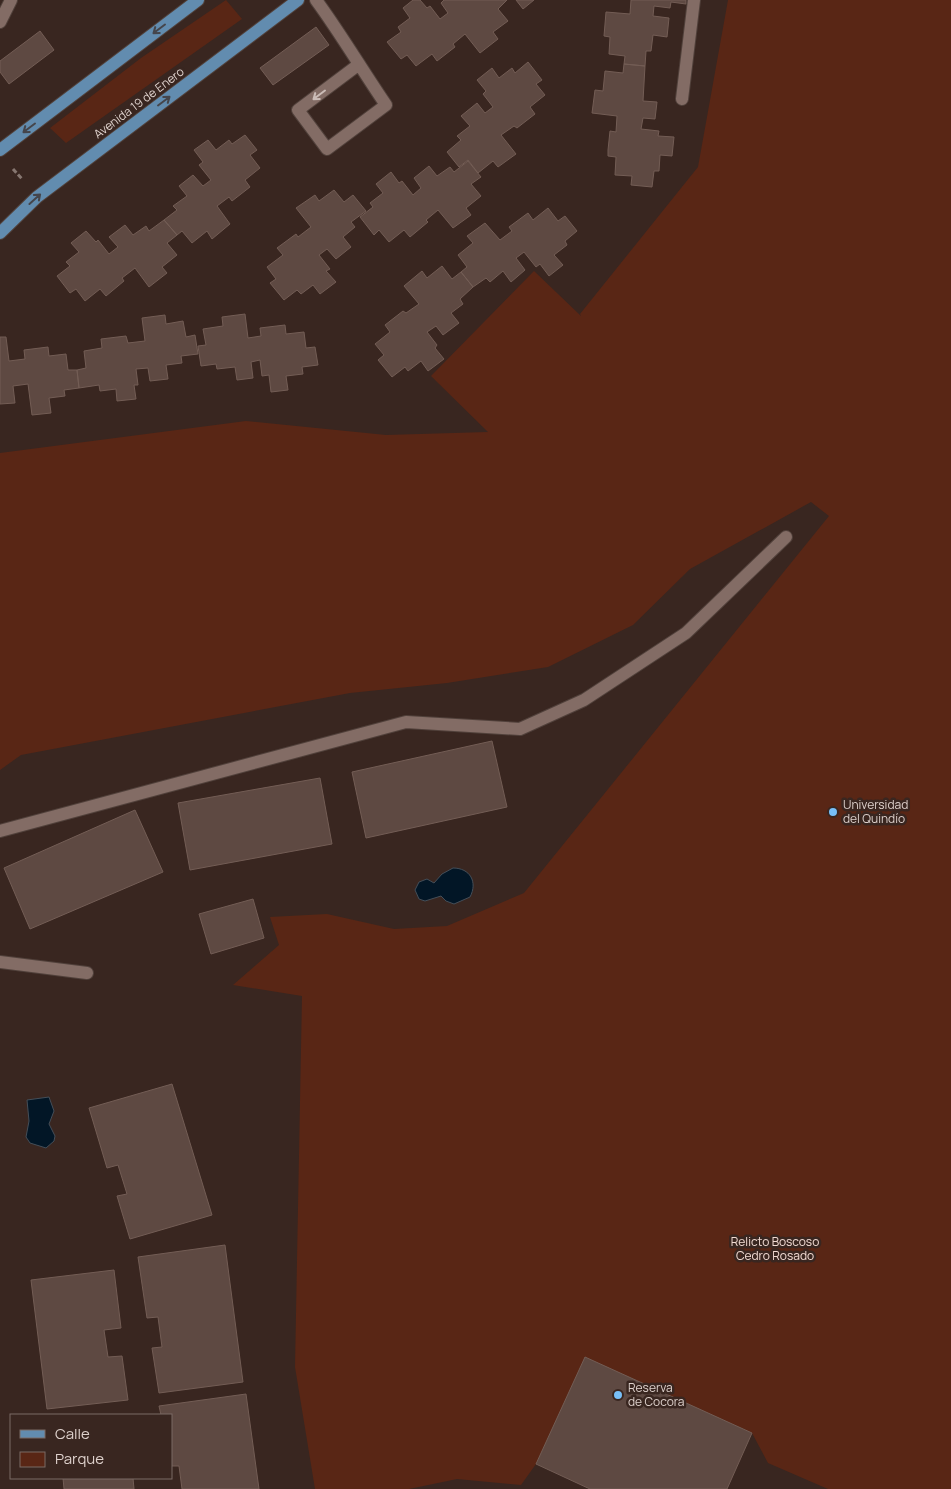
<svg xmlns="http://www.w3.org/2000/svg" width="951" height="1489" viewBox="0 0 951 1489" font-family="Manrope,sans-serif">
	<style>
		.green { fill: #592615 }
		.water { fill: #021626; stroke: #444e58 }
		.building { fill: #5e4942; stroke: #735d55 }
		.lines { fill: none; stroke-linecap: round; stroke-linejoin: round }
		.lane-casing { stroke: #51413b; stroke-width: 14 }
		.primary-casing { stroke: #51413b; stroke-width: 14 }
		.path { stroke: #867670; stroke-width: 3; stroke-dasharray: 5 2.5; stroke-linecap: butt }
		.lane { stroke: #836c65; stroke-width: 12 }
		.primary { stroke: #628caf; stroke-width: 12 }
		.oneway { stroke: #45454b }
		.oneway2 { stroke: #cbbcb7 }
		.poi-dot { fill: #78bff7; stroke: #392620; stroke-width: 2 }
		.labels { text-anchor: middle; stroke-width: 5; stroke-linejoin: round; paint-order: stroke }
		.street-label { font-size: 12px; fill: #ddd0cb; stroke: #392620 }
		.poi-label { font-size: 12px; fill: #ddd0cb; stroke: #392620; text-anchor: start }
		.park-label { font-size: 12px; fill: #f2dbd3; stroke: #392620 }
	</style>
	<rect width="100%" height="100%" fill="#392620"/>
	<path class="green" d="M226 0 242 19 66 143 50 128 141 58Z
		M728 0H951V1489H828L768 1463 752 1433 585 1358 536 1464 521 1485 457 1479 409 1489H315L295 1367 302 996 233 985 279 945 270 917 327 914 394 929 447 926 524 893 829 516 811 502 690 569 633 625 548 667 447 683 350 693 21 755 0 770V453L246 421 386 435 488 432 431 376 534 271 581 316 580 314 698 167Z"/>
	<path class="water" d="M453 868C470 868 478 882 470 897L454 904 446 901 441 896 425 901 419 899 415 890 419 882 427 879 434 883 442 874Z
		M49 1097 54 1111 49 1124 55 1136 54 1141 46 1148 30 1143 26 1137 29 1121 27 1100Z"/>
	<path class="building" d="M413 0H420L427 8 430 6 440 19 448 13 441 3 444 0H507L498 9 508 21 493 32 498 39 480 53 465 34 453 44 455 47 437 61 432 54 416 66 407 55 401 59 387 42 401 32 398 27 410 18 403 8Z
		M516 0H534L523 9Z
		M631 0H686V4L671 2 670 8 654 6 653 16 669 18 667 37 653 35 651 51H646L645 66 624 64 625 56 609 54 610 37 604 36 606 12 630 14Z
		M316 27 329 45 273 85 260 68Z
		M40 31 54 50 9 84 0 72V61Z
		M528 62 542 80 536 84 545 95 530 107 535 114 517 128 514 126 501 135 516 154 498 167 493 161 478 173 468 160 459 167 447 152 461 140 457 136 470 126 461 116 477 103 485 113 493 107 483 94 486 91 477 80 492 68 499 78 512 68 515 73Z
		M624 64 645 66 643 101 657 102 655 119 643 118 641 129 659 131 658 136 674 137 672 156 660 155 659 171H654L652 187 631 185 632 176 615 175 616 157 608 156V150L610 131 616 132 617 116 592 113 595 90 603 91 605 71 623 73Z
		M245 135 257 150 250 155 260 168 245 180 250 187 232 201 229 197 217 206 230 224 212 239 207 231 192 243 182 231 177 235 164 220 177 210 173 206 187 196 179 186 193 175 203 186 211 180 199 165 203 162 194 150 208 140 216 150 229 140 232 144Z
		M468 161 481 177 471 184 481 196 466 208 471 215 453 228 438 210 426 220 428 222 410 237 404 230 389 242 379 230 374 235 360 217 373 207 370 203 383 193 376 184 391 172 399 183 402 181 413 195 421 188 414 178 429 166 437 176 450 167 454 172Z
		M334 190 344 202 353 195 366 211 351 222 355 227 343 237 351 247 336 259 327 249 319 255 330 269 326 271 336 282 320 294 313 285 301 294 297 290 284 300 270 283 276 279 267 267 283 255 277 248 296 234 298 237 311 227 296 208 315 195 319 201Z
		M548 208 558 221 565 216 577 231 565 241 567 245 554 255 563 265 549 276 540 264 536 267 524 252 516 258 525 270 511 282 503 271 490 282 486 278 473 287 461 272 467 267 458 255 473 243 467 236 485 223 500 240 512 231 509 227 528 213 533 220Z
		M164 220 177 235 167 243 177 255 162 267 167 273 149 287 135 268 122 278 124 281 106 296 100 289 85 301 76 289 70 293 57 276 70 266 66 262 79 252 71 243 86 231 96 242 98 240 109 254 118 247 109 237 125 225 133 235 146 226 149 231Z
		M442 266 452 279 461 272 473 287 460 299 463 304 451 313 459 323 443 335 436 326 427 332 437 345 435 348 444 359 428 371 421 361 408 371 405 367 392 377 378 360 384 355 375 344 390 332 385 325 403 311 406 313 419 304 404 286 422 271 427 278Z
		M245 314 248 338 261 336 260 328 285 325 286 334 304 332 306 348 315 347 318 365 302 367 303 374 286 376 288 390 271 392 269 375 262 376 260 360 251 362 253 378 237 380 235 367 217 369 216 364 201 366 198 346 206 345 203 329 223 326 222 317Z
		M165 315 166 324 183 321 186 337 195 335 198 354 181 356 182 363 166 365 168 379 150 381 148 368 136 369 138 385H134L136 399 117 401 116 389 100 391 99 385 79 388 77 370 86 368 84 351 102 348 101 339 126 336 128 343 145 341 142 318Z
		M0 337H6L9 361 25 359 24 350 48 347 49 356 66 354 68 370H77L79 388 64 390 65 396 49 398 51 413 32 415 28 384 13 386 15 403 0 404Z
		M492 741 507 807 366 838 352 772Z
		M320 778 332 844 190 870 178 803Z
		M135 810 163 872 30 929 4 868Z
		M253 899 264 938 211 954 199 914Z
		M172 1084 212 1215 130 1239 117 1196 127 1194 118 1165 107 1168 89 1108Z
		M225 1245 243 1382 159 1393 152 1348 162 1347 158 1317 147 1318 138 1257Z
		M114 1270 121 1328 104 1330 108 1357 122 1356 128 1400 47 1409 31 1280Z
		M585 1357 752 1433 727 1489H590L536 1464Z
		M246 1394 259 1489H182L179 1466H171V1415H161L159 1406Z
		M63 1478H133L134 1489H64Z"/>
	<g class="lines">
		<defs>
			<path id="lane" d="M316 0C341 34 362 70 386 105L327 149 298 110 358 65
				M0 22 11 0
				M682 99 694 0
				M0 831 406 722 520 729 584 700 686 633 786 537
				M0 962 87 973"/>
			<path id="primary" d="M0 150 198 0
				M0 233 37 197 298 0"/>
		</defs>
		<use href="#lane" class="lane-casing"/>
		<use href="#primary" class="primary-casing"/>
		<path class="path" d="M13 169 22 179"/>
		<use href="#lane" class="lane"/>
		<use href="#primary" class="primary"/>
	</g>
	<defs><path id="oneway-shaft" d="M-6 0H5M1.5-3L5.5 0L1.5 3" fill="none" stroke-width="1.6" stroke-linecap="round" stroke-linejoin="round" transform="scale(1.25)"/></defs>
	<g class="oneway">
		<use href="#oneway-shaft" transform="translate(159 29) rotate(143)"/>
		<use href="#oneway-shaft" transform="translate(164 101) rotate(-37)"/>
		<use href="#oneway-shaft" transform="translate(29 128) rotate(143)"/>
		<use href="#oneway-shaft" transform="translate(35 199) rotate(-42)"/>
	</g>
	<use class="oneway2" href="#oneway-shaft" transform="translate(319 95) rotate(143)"/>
	<g class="poi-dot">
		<circle cx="833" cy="812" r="5"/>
		<circle cx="618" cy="1395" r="5"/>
	</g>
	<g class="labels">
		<g class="street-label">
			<text transform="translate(139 103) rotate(-37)" y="4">Avenida 19 de Enero</text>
		</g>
		<g class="poi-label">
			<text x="843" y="809">Universidad<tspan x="843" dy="14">del Quindío</tspan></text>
			<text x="628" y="1392">Reserva<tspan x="628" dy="14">de Cocora</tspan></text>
		</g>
		<g class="park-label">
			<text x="775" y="1246">Relicto Boscoso<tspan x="775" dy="14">Cedro Rosado</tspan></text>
		</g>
	</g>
	<rect x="10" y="1414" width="162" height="65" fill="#392620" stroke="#7b6a64"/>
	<rect x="20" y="1430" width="25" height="8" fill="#628caf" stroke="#7b6a64"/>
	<text x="55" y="1439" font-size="15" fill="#ddd0cb">Calle</text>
	<rect x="20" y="1452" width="25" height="15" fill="#592615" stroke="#7b6a64"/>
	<text x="55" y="1464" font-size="15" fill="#ddd0cb">Parque</text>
</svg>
